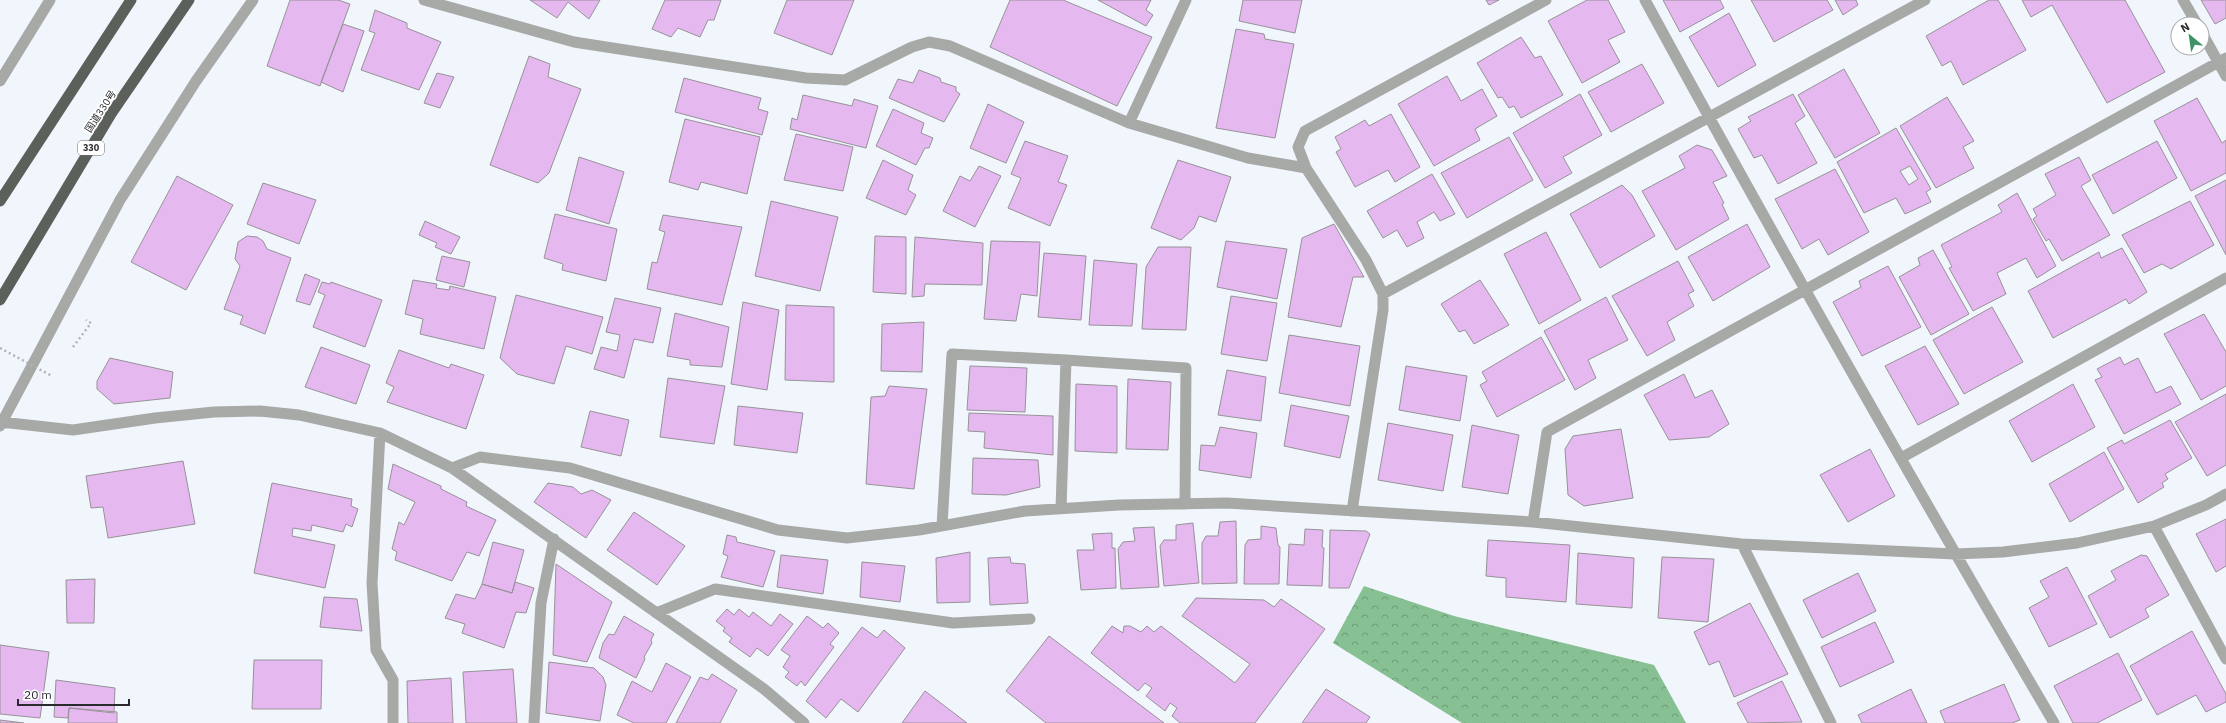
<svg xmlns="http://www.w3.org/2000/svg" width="2226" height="723" viewBox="0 0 2226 723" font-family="'IBM Plex Sans','Noto Sans JP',sans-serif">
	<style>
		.forest { fill: url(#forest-crowns) }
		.building { fill: #e5b9ef; stroke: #979298; fill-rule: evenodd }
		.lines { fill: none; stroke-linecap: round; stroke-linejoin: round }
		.path { stroke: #afb3b8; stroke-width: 2.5; stroke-dasharray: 2 3; stroke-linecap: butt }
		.minor { stroke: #a7a9a6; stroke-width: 11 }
		.trunk { stroke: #5c605a; stroke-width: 11 }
		.path-bridge { stroke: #afb3b8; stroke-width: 2.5; stroke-dasharray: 2 3; stroke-linecap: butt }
		.labels { text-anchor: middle; stroke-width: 3.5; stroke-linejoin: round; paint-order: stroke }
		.shield { fill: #fff; stroke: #696b6c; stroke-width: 1 }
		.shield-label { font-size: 9px; font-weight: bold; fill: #292b2d }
		.street-label { font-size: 10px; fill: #292b2d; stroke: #fff }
	</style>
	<defs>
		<pattern id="forest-crowns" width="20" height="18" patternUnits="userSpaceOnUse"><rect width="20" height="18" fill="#87c092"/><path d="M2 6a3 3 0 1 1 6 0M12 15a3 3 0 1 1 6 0" fill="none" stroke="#6e9c78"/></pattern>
	</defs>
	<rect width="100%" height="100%" fill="#f1f6fd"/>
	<path class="forest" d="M1364 586 1454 616 1654 665 1686 723H1462L1333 643Z"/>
	<path class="building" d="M290 0H338L350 4 320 86 267 66Z
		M530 0H600L589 19 568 2 557 18Z
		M665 0H721L714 20H708L700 37 678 28 671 37 652 29Z
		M787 0H854L832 55 774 33Z
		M1010 0H1063L1152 37 1117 106 990 47Z
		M1098 0H1151L1146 10 1153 15 1146 26Z
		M1243 0H1302L1295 33 1239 21Z
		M1486 0H1499L1489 5Z
		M1587 0H1608L1625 32 1608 40 1620 62 1582 83 1548 21Z
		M1663 0H1720L1724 8 1680 32Z
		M1751 0H1827L1833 10 1774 42Z
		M1835 0H1856L1858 5 1843 15Z
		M1989 0H1998L2026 50 1963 85 1951 61 1942 66 1926 36Z
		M2022 0H2125L2165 72 2107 103 2052 5 2031 17Z
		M2201 0H2226V18L2215 24Z
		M375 10 407 23V28L441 42 419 90 361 70 375 33 369 31Z
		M1729 13 1756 65 1718 87 1689 37Z
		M343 24 364 31 343 92 321 82Z
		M1236 29 1264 34 1265 39 1294 44 1275 138 1216 128Z
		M1521 37 1535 58 1541 56 1563 95 1521 118 1514 106 1509 108 1502 97 1498 98 1477 63Z
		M529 56 550 64 548 77 581 89 549 173 538 183 490 165Z
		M1642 64 1664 103 1611 132 1588 92Z
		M1844 69 1880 133 1835 158 1798 95Z
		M919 70 940 78 941 82 956 87V91L960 94 944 122 889 98 898 79 913 83Z
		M437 73 454 77 440 108 424 103Z
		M1447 76 1461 101 1482 89 1497 116 1475 129 1480 140 1434 166 1398 104Z
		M684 78 761 98 758 109 768 112 762 135 675 112Z
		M1580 94 1602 135 1563 157 1572 173 1545 188 1513 133Z
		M1793 94 1805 116 1795 123 1817 163 1778 184 1762 155 1754 158 1738 129 1751 121 1748 117Z
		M803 95 852 106 854 99 878 106 866 148 790 129 792 118 797 120Z
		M1947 97 1974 141 1963 147 1974 168 1936 188 1900 126Z
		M2197 98 2222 143 2226 140V173L2191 191 2154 121Z
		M988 104 1024 122 1006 163 970 148Z
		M893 109 924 123 921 133 933 138 929 148H925L916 165 876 146Z
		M1391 114 1420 167 1395 182 1388 170 1355 187 1336 152 1341 149 1335 137 1365 120 1369 126Z
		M685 119 760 137 747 194 701 182 698 190 669 182Z
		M1896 128 1931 189 1926 192 1931 202 1905 214 1896 198 1864 213 1837 162ZM1910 166 1918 179 1909 185 1900 171Z
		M796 134 853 147 843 191 784 180Z
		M1509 137 1533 180 1467 218 1441 173Z
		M1025 141 1068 156 1058 182 1067 185 1050 226 1008 208 1021 178 1011 174Z
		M2157 141 2177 178 2113 214 2092 175Z
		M1697 145 1712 150 1727 176 1713 182 1724 203 1722 204 1729 219 1676 250 1642 191 1685 168 1679 156Z
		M579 157 624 172 609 224 566 210Z
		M2079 157 2091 180 2081 186 2110 235 2062 261 2049 239 2046 241 2033 219 2037 216 2033 209 2056 195 2045 174Z
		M883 160 913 175 908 190 916 195 906 215 866 198Z
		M1178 160 1231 177 1216 222 1199 216 1194 228 1181 240 1151 228Z
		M979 166 1001 176 975 227 943 211 960 176 970 181Z
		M1835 169 1869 232 1828 255 1819 239 1802 249 1775 199Z
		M1432 174 1455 214 1440 221 1434 212 1417 222 1424 238 1407 247 1397 230 1383 238 1367 211Z
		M177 176 233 205 186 290 131 262Z
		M2226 180V255L2195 196Z
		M263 183 316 200 299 244 247 224Z
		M1622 185 1632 195 1655 236 1600 268 1570 214Z
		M2017 193 2056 266 2037 278 2026 258 1997 273 2006 294 1973 311 1949 268 1952 267 1941 245 2002 212 1998 205Z
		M771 201 838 217 820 291 755 276Z
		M2190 201 2214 245 2171 269 2162 264 2144 273 2122 235Z
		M555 214 617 229 606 281 562 270 563 264 544 258Z
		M663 215 742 227 722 305 647 289 652 262 657 263 665 232 659 230Z
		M425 221 460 237 451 254 435 247 437 243 419 235Z
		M1334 224 1364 277H1353L1341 327 1288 317 1302 238Z
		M1747 224 1770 267 1713 301 1688 257Z
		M1546 232 1581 300 1539 324 1504 254Z
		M247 236 257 237 263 241 267 249 291 258 265 334 240 324 243 316 224 309 240 266 235 259 238 242Z
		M875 236 906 237V294L873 292Z
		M915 237 983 243 982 285 925 284 924 296 912 297Z
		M991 241 1040 242 1037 296 1021 294 1016 321 984 319Z
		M1226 241 1287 249 1277 299 1217 287Z
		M1158 247H1191L1186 330 1142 329 1146 267Z
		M2122 248 2147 292 2129 304 2126 299 2053 338 2028 291 2099 252 2101 258Z
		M1933 250 1969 314 1931 335 1899 277 1920 265 1918 258Z
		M1044 253 1086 256 1081 320 1038 317Z
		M442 256 470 262 464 287 436 280Z
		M1094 260 1137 264 1132 326 1089 325Z
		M1678 261 1694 291 1688 294 1694 306 1667 322 1675 340 1647 356 1612 296Z
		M1888 266 1921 327 1862 356 1833 302 1861 287 1859 281Z
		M305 274 320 280 310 305 296 301Z
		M413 280 437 284 436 288 449 290 450 286 496 297 484 349 420 334 423 319 405 314Z
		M1480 280 1509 325 1474 344 1465 330 1459 332 1441 304Z
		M322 282 330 284 331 282 382 300 365 347 313 327 325 295 318 292Z
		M516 295 603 317 592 354 566 346 554 384 517 374 500 358Z
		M1231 296 1277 303 1267 361 1221 354Z
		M1606 297 1628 340 1588 360 1596 378 1575 390 1544 331Z
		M615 298 661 308 653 343 634 339 624 378 594 369 601 347 617 351 620 335 606 332Z
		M743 302 779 310 767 390 731 384Z
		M786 305 834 307V382L785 380Z
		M1992 307 2023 362 1964 394 1933 340Z
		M675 313 729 327 722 367 690 365V360L667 356Z
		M2204 314 2226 352V386L2201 400 2164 334Z
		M924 322 922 372 881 371 882 324Z
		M1289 335 1360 346 1350 406 1279 393Z
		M1541 337 1565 380 1497 417 1480 385 1487 381 1482 372Z
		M1925 346 1959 404 1918 425 1885 366Z
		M321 347 370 365 356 404 305 387Z
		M399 350 449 368 451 364 484 375 466 429 387 402 394 387 386 383Z
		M2120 357 2124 365 2138 358 2156 393 2171 386 2181 404 2124 434 2095 380 2102 377 2097 369Z
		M110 358 173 372 170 398 114 404 97 389V381Z
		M970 366 1027 368 1025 412 967 410Z
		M1406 366 1467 376 1460 421 1399 410Z
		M1227 370 1266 377 1261 421 1218 415Z
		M1684 374 1695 398 1712 390 1729 424 1709 437 1669 440 1644 395Z
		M668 378 725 386 714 444 660 437Z
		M1128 379 1171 382 1168 450 1126 449Z
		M1076 384 1117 386V453L1075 451Z
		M2073 384 2095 427 2032 462 2009 421Z
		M889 386 927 389 914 489 866 484 871 397 885 396Z
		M2226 394V465L2207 476 2175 422Z
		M1291 405 1349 416 1340 458 1284 446Z
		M738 406 803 413 797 453 734 445Z
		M590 411 629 420 621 456 581 447Z
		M969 413 1053 416V455L984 448 985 432 968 431Z
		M2170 420 2192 458 2165 474 2168 479 2162 483 2164 487 2138 503 2107 448 2122 440 2124 444Z
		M1388 423 1453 435 1443 491 1378 480Z
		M1472 425 1519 435 1508 494 1462 487Z
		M1220 427 1257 433 1251 478 1199 470 1201 445 1215 446Z
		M1621 429 1633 498 1584 506 1568 495 1565 449 1573 436Z
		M1870 449 1895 496 1848 522 1820 475Z
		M2104 452 2124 489 2070 522 2049 484Z
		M973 458 1038 460 1040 487 1006 495 972 494Z
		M183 461 195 524 108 538 103 507 91 508 86 476Z
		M393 464 441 486V489L467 502 466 506 496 520 479 556 467 552 452 581 395 560 397 552 392 549 399 522 404 525 415 502 388 489Z
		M272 483 352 499 351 506 358 509 352 527 346 524 343 532 312 525 311 531 293 528 292 536 335 545 325 588 254 573Z
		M548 483 573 487 581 494 592 490 611 500 586 538 534 502Z
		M634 512 685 546 657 585 607 550Z
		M2226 519V566L2216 572 2196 534Z
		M1236 521 1237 583 1202 584V543L1206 536H1218L1220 522Z
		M1193 523 1199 583 1164 586 1160 546 1164 540H1176V525Z
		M1261 526 1276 528 1278 545 1280 547 1279 584H1244L1245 545 1248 540 1261 539Z
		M1154 527 1159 587 1121 589 1118 549 1123 542 1135 541 1133 528Z
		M1305 529 1323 530 1322 547 1324 548 1322 586 1287 585 1289 544 1304 545Z
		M1330 530 1366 531 1370 534 1349 588H1329Z
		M1112 533V548H1115L1116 588 1081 590 1077 550H1094L1092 534Z
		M727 535 736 537 737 542 775 551 763 587 721 577 728 556 723 554Z
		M1488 540 1570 545 1566 602 1506 597V578L1486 576Z
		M493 542 524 550 512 593 482 584Z
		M970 552V602L937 603 936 558Z
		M1578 553 1634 558 1632 608 1576 604Z
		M781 555 828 560 823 594 777 587Z
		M2141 555 2147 556 2169 595 2145 609 2149 617 2110 638 2088 596 2116 580 2111 571Z
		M1010 557 1011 563 1025 564 1028 603 990 605 988 558Z
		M1662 557 1714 559 1708 622 1658 618Z
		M862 562 905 566 900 602 860 597Z
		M556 564 612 602 587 662 553 655Z
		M2067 567 2097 624 2049 647 2029 608 2049 597 2040 581Z
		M1858 573 1876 611 1822 638 1803 600Z
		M95 579 94 623H67L66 580Z
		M515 582 534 588 526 613 516 612 504 648 462 633 465 624 445 618 456 594 475 599 482 584 512 593Z
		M324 597 357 599 362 631 320 627Z
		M1196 598 1264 600 1274 607 1281 599 1325 629 1255 723H1180L1172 716 1177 708 1170 703 1165 711 1146 696 1152 688 1145 683 1138 691 1091 653 1112 626 1123 633 1124 626H1130L1141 632 1147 626 1154 632 1161 626 1235 683 1250 664 1182 616Z
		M1750 603 1788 674 1734 697 1719 661 1709 665 1694 632Z
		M727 609 734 615 739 609 749 617 753 612 771 626 780 614 793 624 768 656 757 648 750 657 729 642 732 638 723 631 725 628 716 621Z
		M624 616 654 634 651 640 652 643 644 657 645 659 636 678 599 658 603 643 609 634 614 635Z
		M807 616 823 628 828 623 839 633 830 644 834 647 805 686 801 681 797 686 785 677 789 672 783 667 790 656 781 650Z
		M1875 622 1894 662 1840 687 1821 647Z
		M862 627 877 638 884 630 905 648 858 712 841 699 826 718 806 701Z
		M2192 631 2226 694V702L2206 712 2196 695 2157 715 2130 666Z
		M1049 636 1164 723H1046L1006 691Z
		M0 645 49 652 40 718 0 714Z
		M2118 653 2142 700 2097 723H2073L2054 686Z
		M254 660H322L321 709H252Z
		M549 662 594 668 603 677 606 685 600 721 546 713Z
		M666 663 691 677 666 723H634L617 715 632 681 652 692Z
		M513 669 517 723H466L463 672Z
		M712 674 737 690 720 723H676L700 677 708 680Z
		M451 678 453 723H408L407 681Z
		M56 680 115 688 114 713 69 708 68 718 54 717Z
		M1782 681 1802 722 1748 723 1737 703Z
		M2004 684 2020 720 2012 723H1945L1940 711Z
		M1326 689 1370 717 1366 723H1302Z
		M1911 689 1927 723H1862L1858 715Z
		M925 691 967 723H902Z
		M69 708 117 712V723H68Z
		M0 720 24 723H0Z"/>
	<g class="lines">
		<path class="path" d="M73 347 91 323 86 320"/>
		<path class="minor" d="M424 0 574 42 806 78 845 80 912 47 929 42 950 46 1129 123 1248 158 1306 168
			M1645 0C1777 243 1914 484 2054 723
			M2183 0 2197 24
			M2202 33 2226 76
			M0 81 50 0
			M1129 123 1186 0
			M1383 294 1925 0
			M1 422 73 430 155 418 214 412 260 411 299 415 380 433 452 468 764 689 804 723
			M0 426 120 200 196 81 253 0
			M380 433 372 583 376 650 393 680V723
			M1901 458 2226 278
			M452 468 480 457 570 468 778 530 847 538 919 530 1025 511 1119 505 1227 503 1533 522 1742 544 1955 554 2003 552 2077 543 2154 526 2206 505 2226 494
			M1061 508 1066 360 1186 368 1185 504
			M1352 511 1383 310V294L1366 260 1306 168 1298 147 1305 131 1546 0
			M1533 522 1547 432 2226 58
			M942 526 952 354 1066 360
			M2154 526 2226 659
			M1742 544 1831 723
			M656 613 715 589 953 623 1030 619
			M534 723 541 603 554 539"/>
		<path class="trunk" d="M0 201 131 0
			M0 300 111 114 189 0"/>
		<path class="path-bridge" d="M0 348 52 376"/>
	</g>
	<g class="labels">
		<rect class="shield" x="78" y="141" width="26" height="14" rx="3"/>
		<g class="shield-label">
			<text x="91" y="151">330</text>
		</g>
		<g class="street-label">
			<text transform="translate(100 111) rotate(-57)" y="4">国道330号</text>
		</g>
	</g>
	<g transform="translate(2190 36) rotate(331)"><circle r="19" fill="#ffffff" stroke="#a9aaab"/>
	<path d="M0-3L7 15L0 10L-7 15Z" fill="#3d9366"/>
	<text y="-6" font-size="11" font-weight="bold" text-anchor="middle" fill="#292b2d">N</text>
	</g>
	<path d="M18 699v6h111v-6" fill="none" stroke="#292b2d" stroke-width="2"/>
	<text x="24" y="699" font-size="12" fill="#292b2d" stroke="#ffffff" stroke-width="3" paint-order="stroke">20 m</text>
</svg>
